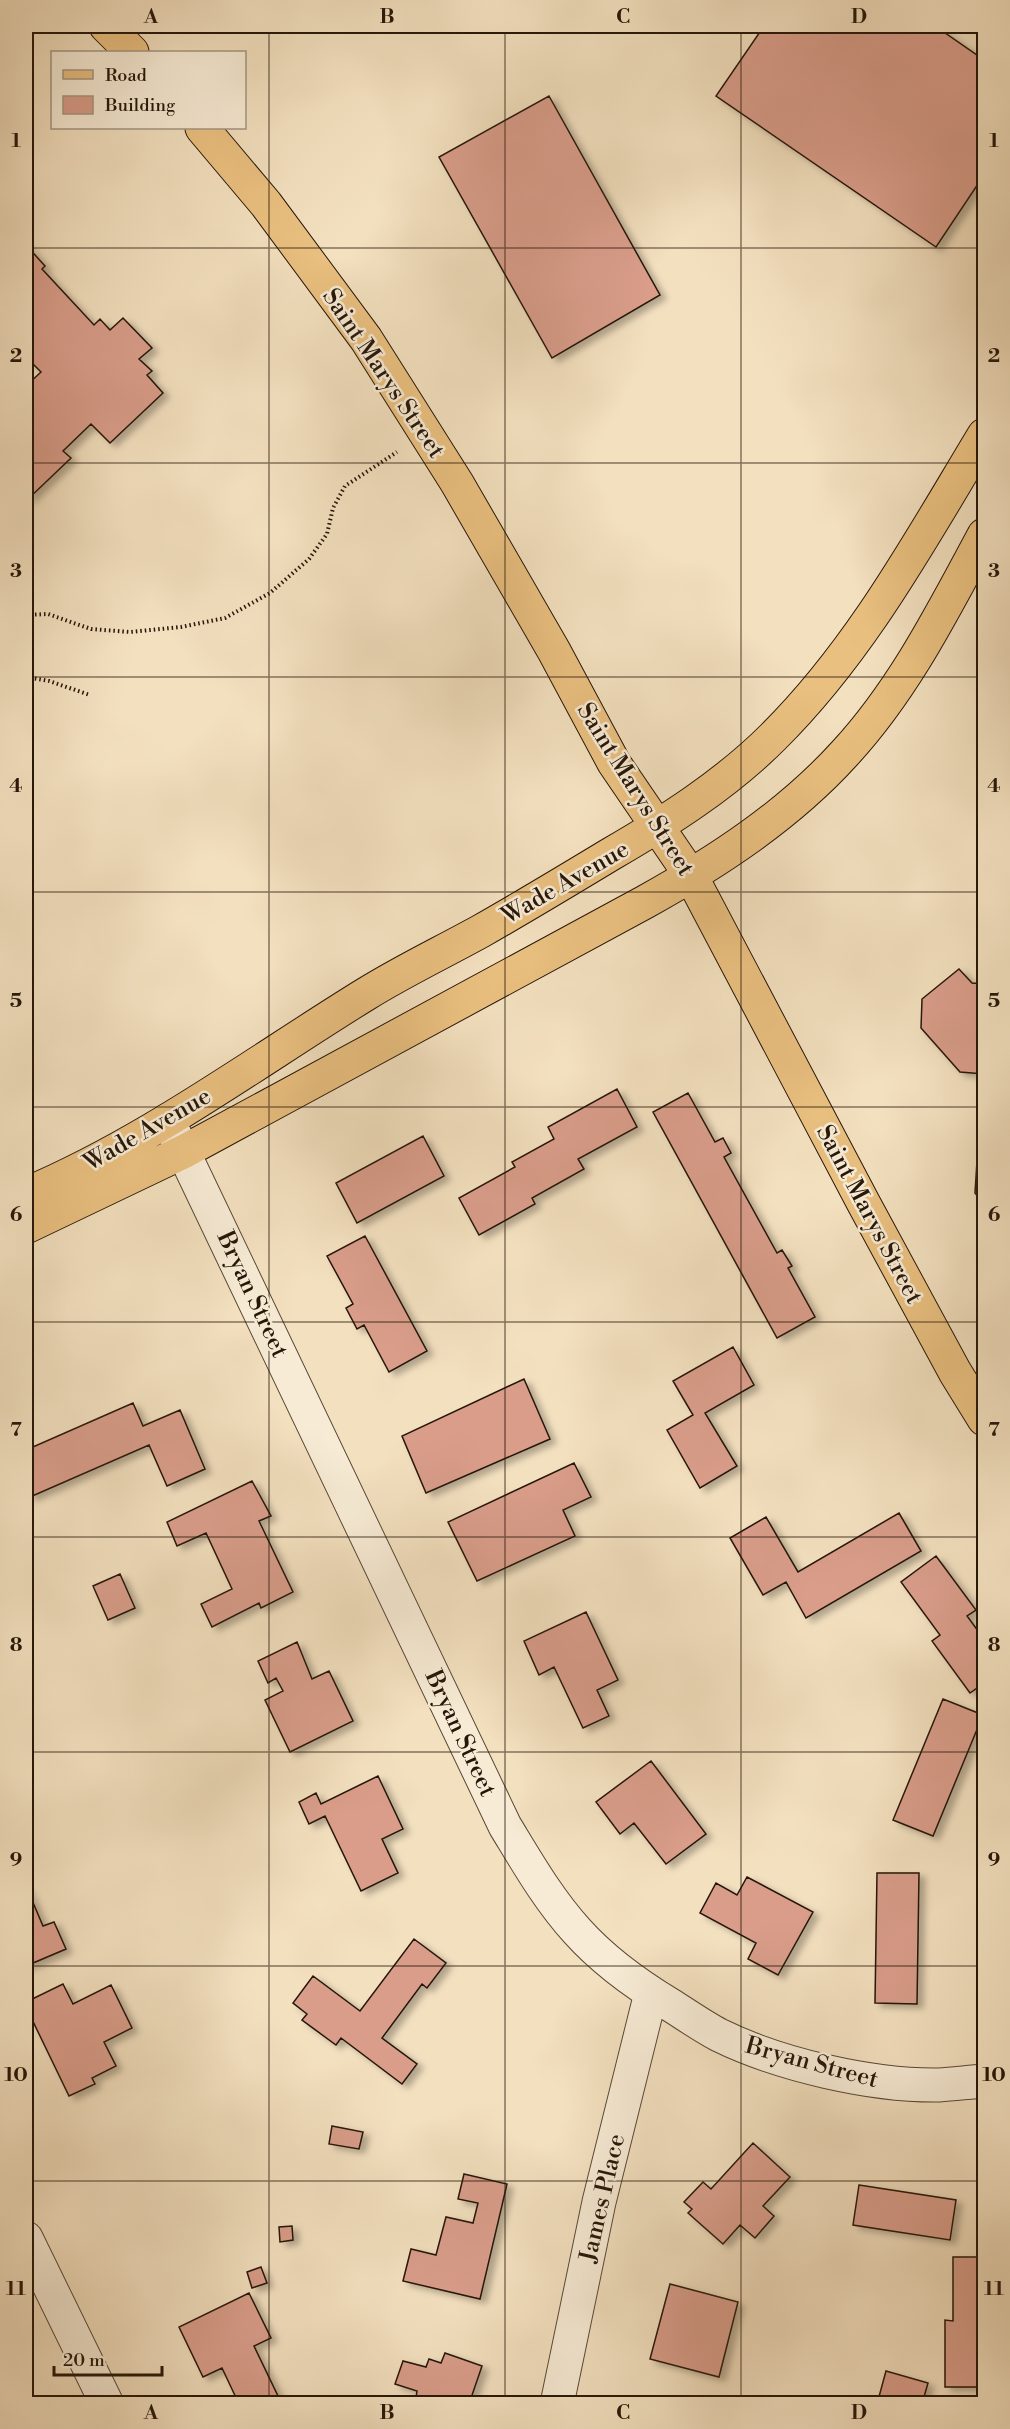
<svg xmlns="http://www.w3.org/2000/svg" width="1010" height="2429" viewBox="0 0 1010 2429" font-family="'Libre Bodoni',serif">
	<style>
		.building { fill: #d99d8a; stroke: #251609; stroke-width: 1.5; filter: url(#shadow) }
		.lines { fill: none; stroke-linecap: round; stroke-linejoin: round }
		.minor-casing { stroke: #584836; stroke-width: 35 }
		.major-casing { stroke: #251609; stroke-width: 35 }
		.path { stroke: #251609; stroke-width: 4; stroke-dasharray: 1.5 3; stroke-linecap: butt }
		.minor { stroke: #f7ebd5; stroke-width: 33 }
		.major { stroke: #eac080; stroke-width: 33 }
		.grid { fill: none; stroke: #251609; stroke-width: 1.5; stroke-opacity: 0.55 }
		.labels { text-anchor: middle; stroke-width: 5; stroke-linejoin: round; paint-order: stroke }
		.street-label { font-size: 24px; fill: #251609; stroke: #f7ebd5 }
		.neatline { fill: none; stroke: #251609; stroke-width: 2 }
		.grid-label { font-size: 20px; text-anchor: middle; font-weight: bold; fill: #251609 }
	</style>
	<defs>
		<filter id="shadow"><feDropShadow dx="6" dy="4" stdDeviation="3" flood-color="#0004"/></filter>
	</defs>
	<rect width="100%" height="100%" fill="#f3e0bf"/>
	<filter id="stains"><feTurbulence type="fractalNoise" baseFrequency=".00333" numOctaves="4"/><feColorMatrix values="0 0 0 0 .2 0 0 0 0 .09 0 0 0 0 .02 0 0 0 .5 -.17"/></filter>
	<radialGradient id="worn" r=".72"><stop offset=".6" stop-color="#630" stop-opacity="0"/><stop offset="1" stop-color="#630" stop-opacity=".3"/></radialGradient>
	<path class="building" d="M764 26H935L984 60V175L936 247 716 96Z
		M549 96 660 295 552 358 439 157Z
		M26 245 45 266 42 269 94 325 100 319 110 330 123 318 152 348 139 359 152 371 147 375 163 393 110 443 91 424 63 451 71 458 27 500 26 386 41 372 26 357Z
		M959 969 972 983 984 984V1074L960 1072 921 1028 922 999Z
		M617 1089 637 1127 578 1159 584 1169 532 1198 535 1204 479 1235 459 1198 515 1167 512 1162 554 1139 548 1127Z
		M688 1093 715 1142 723 1138 731 1153 724 1157 777 1253 782 1250 792 1266 788 1268 815 1317 777 1338 653 1112Z
		M423 1136 444 1176 357 1223 336 1183Z
		M984 1154V1204L975 1193 977 1161Z
		M365 1236 427 1351 389 1372 364 1325 357 1329 346 1308 353 1304 327 1256Z
		M733 1347 754 1385 705 1413 737 1466 700 1488 667 1430 693 1415 673 1381Z
		M524 1379 550 1439 426 1493 402 1436Z
		M133 1403 143 1426 180 1410 205 1469 167 1486 149 1445 30 1497 26 1488V1450Z
		M574 1463 591 1497 563 1510 575 1536 477 1581 448 1522Z
		M252 1481 271 1516 259 1521 293 1592 261 1608 259 1603 212 1627 201 1604 232 1589 206 1533 177 1546 167 1522Z
		M899 1513 921 1551 806 1618 786 1582 763 1595 730 1538 766 1517 798 1572Z
		M936 1556 976 1610 967 1616 984 1639V1683L970 1693 932 1641 940 1635 901 1582Z
		M120 1574 135 1608 108 1620 93 1586Z
		M586 1612 618 1680 597 1690 609 1716 583 1728 554 1667 539 1675 524 1641Z
		M297 1642 312 1679 329 1671 353 1721 290 1752 265 1700 283 1691 276 1678 268 1683 258 1661Z
		M943 1699 983 1715 933 1836 893 1820Z
		M651 1761 706 1834 666 1864 634 1823 620 1834 596 1802Z
		M378 1776 403 1829 382 1839 398 1873 361 1891 325 1816 309 1824 299 1802 316 1793 321 1804Z
		M877 1873H919L917 2004 875 2003Z
		M747 1877 813 1912 778 1975 748 1959 756 1943 700 1913 716 1883 737 1895Z
		M26 1886 43 1926 54 1922 66 1949 26 1966Z
		M414 1939 446 1963 427 1988 422 1984 382 2038 417 2064 402 2084 341 2038 336 2045 302 2020 307 2014 293 2003 313 1976 360 2011Z
		M63 1984 73 2004 111 1985 132 2028 104 2042 116 2066 92 2078 95 2084 69 2096 26 2007V2002Z
		M332 2126 363 2132 359 2149 329 2144Z
		M753 2143 790 2177 763 2206 774 2216 755 2238 740 2225 723 2244 688 2213 692 2209 684 2202 703 2182 711 2189Z
		M464 2174 507 2184 480 2299 403 2281 411 2249 436 2255 446 2217 473 2223 478 2203 458 2199Z
		M859 2185 956 2200 950 2240 853 2225Z
		M292 2226 293 2240 280 2242 279 2227Z
		M953 2257H984V2387H945V2320L953 2321Z
		M261 2267 267 2283 252 2288 247 2272Z
		M670 2284 738 2302 719 2377 650 2359Z
		M249 2293 271 2338 254 2346 278 2396 263 2404H239L222 2368 203 2377 179 2327Z
		M445 2353 482 2366 469 2404H415L417 2391 395 2384 403 2361 426 2367 429 2359 441 2363Z
		M886 2371 928 2383 922 2404H877Z"/>
	<g class="lines">
		<defs>
			<path id="minor" d="M168 1120 505 1826C527 1862 548 1899 577 1931 603 1960 636 1984 669 2004 685 2014 702 2026 719 2035 780 2065 872 2086 939 2085 954 2084 970 2082 984 2081
				M26 2238 107 2404
				M557 2404 599 2202 651 1993"/>
			<path id="major" d="M106 26 132 52
				M202 128 266 204 366 339 457 483 554 651 614 763 691 876 864 1204 955 1372 984 1419
				M26 1194C147 1143 254 1063 366 994 403 971 443 952 481 931 525 906 568 880 611 854 668 821 726 784 773 737 861 650 921 539 984 435
				M26 1227 185 1151 645 902C717 862 789 815 845 753 904 689 943 611 984 535"/>
		</defs>
		<use href="#minor" class="minor-casing"/>
		<use href="#major" class="major-casing"/>
		<path class="path" d="M26 615 48 614 91 629 130 632 181 627 225 618 270 593 309 559 327 534 333 508 345 486 397 452
			M26 677 49 681 90 695"/>
		<use href="#minor" class="minor"/>
		<use href="#major" class="major"/>
	</g>
	<path class="grid" d="M269 26V2404M505 26V2404M741 26V2404M26 248H984M26 463H984M26 677H984M26 892H984M26 1107H984M26 1322H984M26 1537H984M26 1752H984M26 1966H984M26 2181H984"/>
	<g class="labels">
		<g class="street-label">
			<text transform="translate(384 373) rotate(56)" y="8">Saint Marys Street</text>
			<text transform="translate(636 789) rotate(58)" y="8">Saint Marys Street</text>
			<text transform="translate(565 882) rotate(-30)" y="8">Wade Avenue</text>
			<text transform="translate(147 1129) rotate(-30)" y="8">Wade Avenue</text>
			<text transform="translate(870 1214) rotate(62)" y="8">Saint Marys Street</text>
			<text transform="translate(253 1294) rotate(65)" y="8">Bryan Street</text>
			<text transform="translate(461 1733) rotate(65)" y="8">Bryan Street</text>
			<text transform="translate(812 2062) rotate(15)" y="8">Bryan Street</text>
			<text transform="translate(602 2198) rotate(-77)" y="8">James Place</text>
		</g>
	</g>
	<rect width="1010" height="2429" fill="none" stroke="#f3e0bf" stroke-width="66"/>
	<rect x="51" y="51" width="195" height="78" fill="#f7ebd5" stroke="#a39683" stroke-width="1.5"/>
	<rect x="63" y="70" width="30" height="9" fill="#eac080" stroke="#a39683" stroke-width="1.5"/>
	<text x="105" y="81" font-size="18" fill="#251609">Road</text>
	<rect x="63" y="96" width="30" height="18" fill="#d99d8a" stroke="#a39683" stroke-width="1.5"/>
	<text x="105" y="111" font-size="18" fill="#251609">Building</text>
	<path d="M54 2366v9h108v-9" fill="none" stroke="#251609" stroke-width="3"/>
	<text x="63" y="2366" font-size="18" fill="#251609" stroke="#f7ebd5" stroke-width="4.5" paint-order="stroke">20 m</text>
	<rect x="33" y="33" width="944" height="2363" class="neatline"/>
	<g class="grid-label">
		<text x="151" y="23">A</text>
		<text x="387" y="23">B</text>
		<text x="623" y="23">C</text>
		<text x="859" y="23">D</text>
		<text x="16" y="147">1</text>
		<text x="994" y="147">1</text>
		<text x="16" y="362">2</text>
		<text x="994" y="362">2</text>
		<text x="16" y="577">3</text>
		<text x="994" y="577">3</text>
		<text x="16" y="792">4</text>
		<text x="994" y="792">4</text>
		<text x="16" y="1007">5</text>
		<text x="994" y="1007">5</text>
		<text x="16" y="1221">6</text>
		<text x="994" y="1221">6</text>
		<text x="16" y="1436">7</text>
		<text x="994" y="1436">7</text>
		<text x="16" y="1651">8</text>
		<text x="994" y="1651">8</text>
		<text x="16" y="1866">9</text>
		<text x="994" y="1866">9</text>
		<text x="16" y="2081">10</text>
		<text x="994" y="2081">10</text>
		<text x="16" y="2295">11</text>
		<text x="994" y="2295">11</text>
		<text x="151" y="2419">A</text>
		<text x="387" y="2419">B</text>
		<text x="623" y="2419">C</text>
		<text x="859" y="2419">D</text>
	</g>
	<rect width="100%" height="100%" filter="url(#stains)"/>
	<rect width="100%" height="100%" fill="url(#worn)"/>
</svg>
